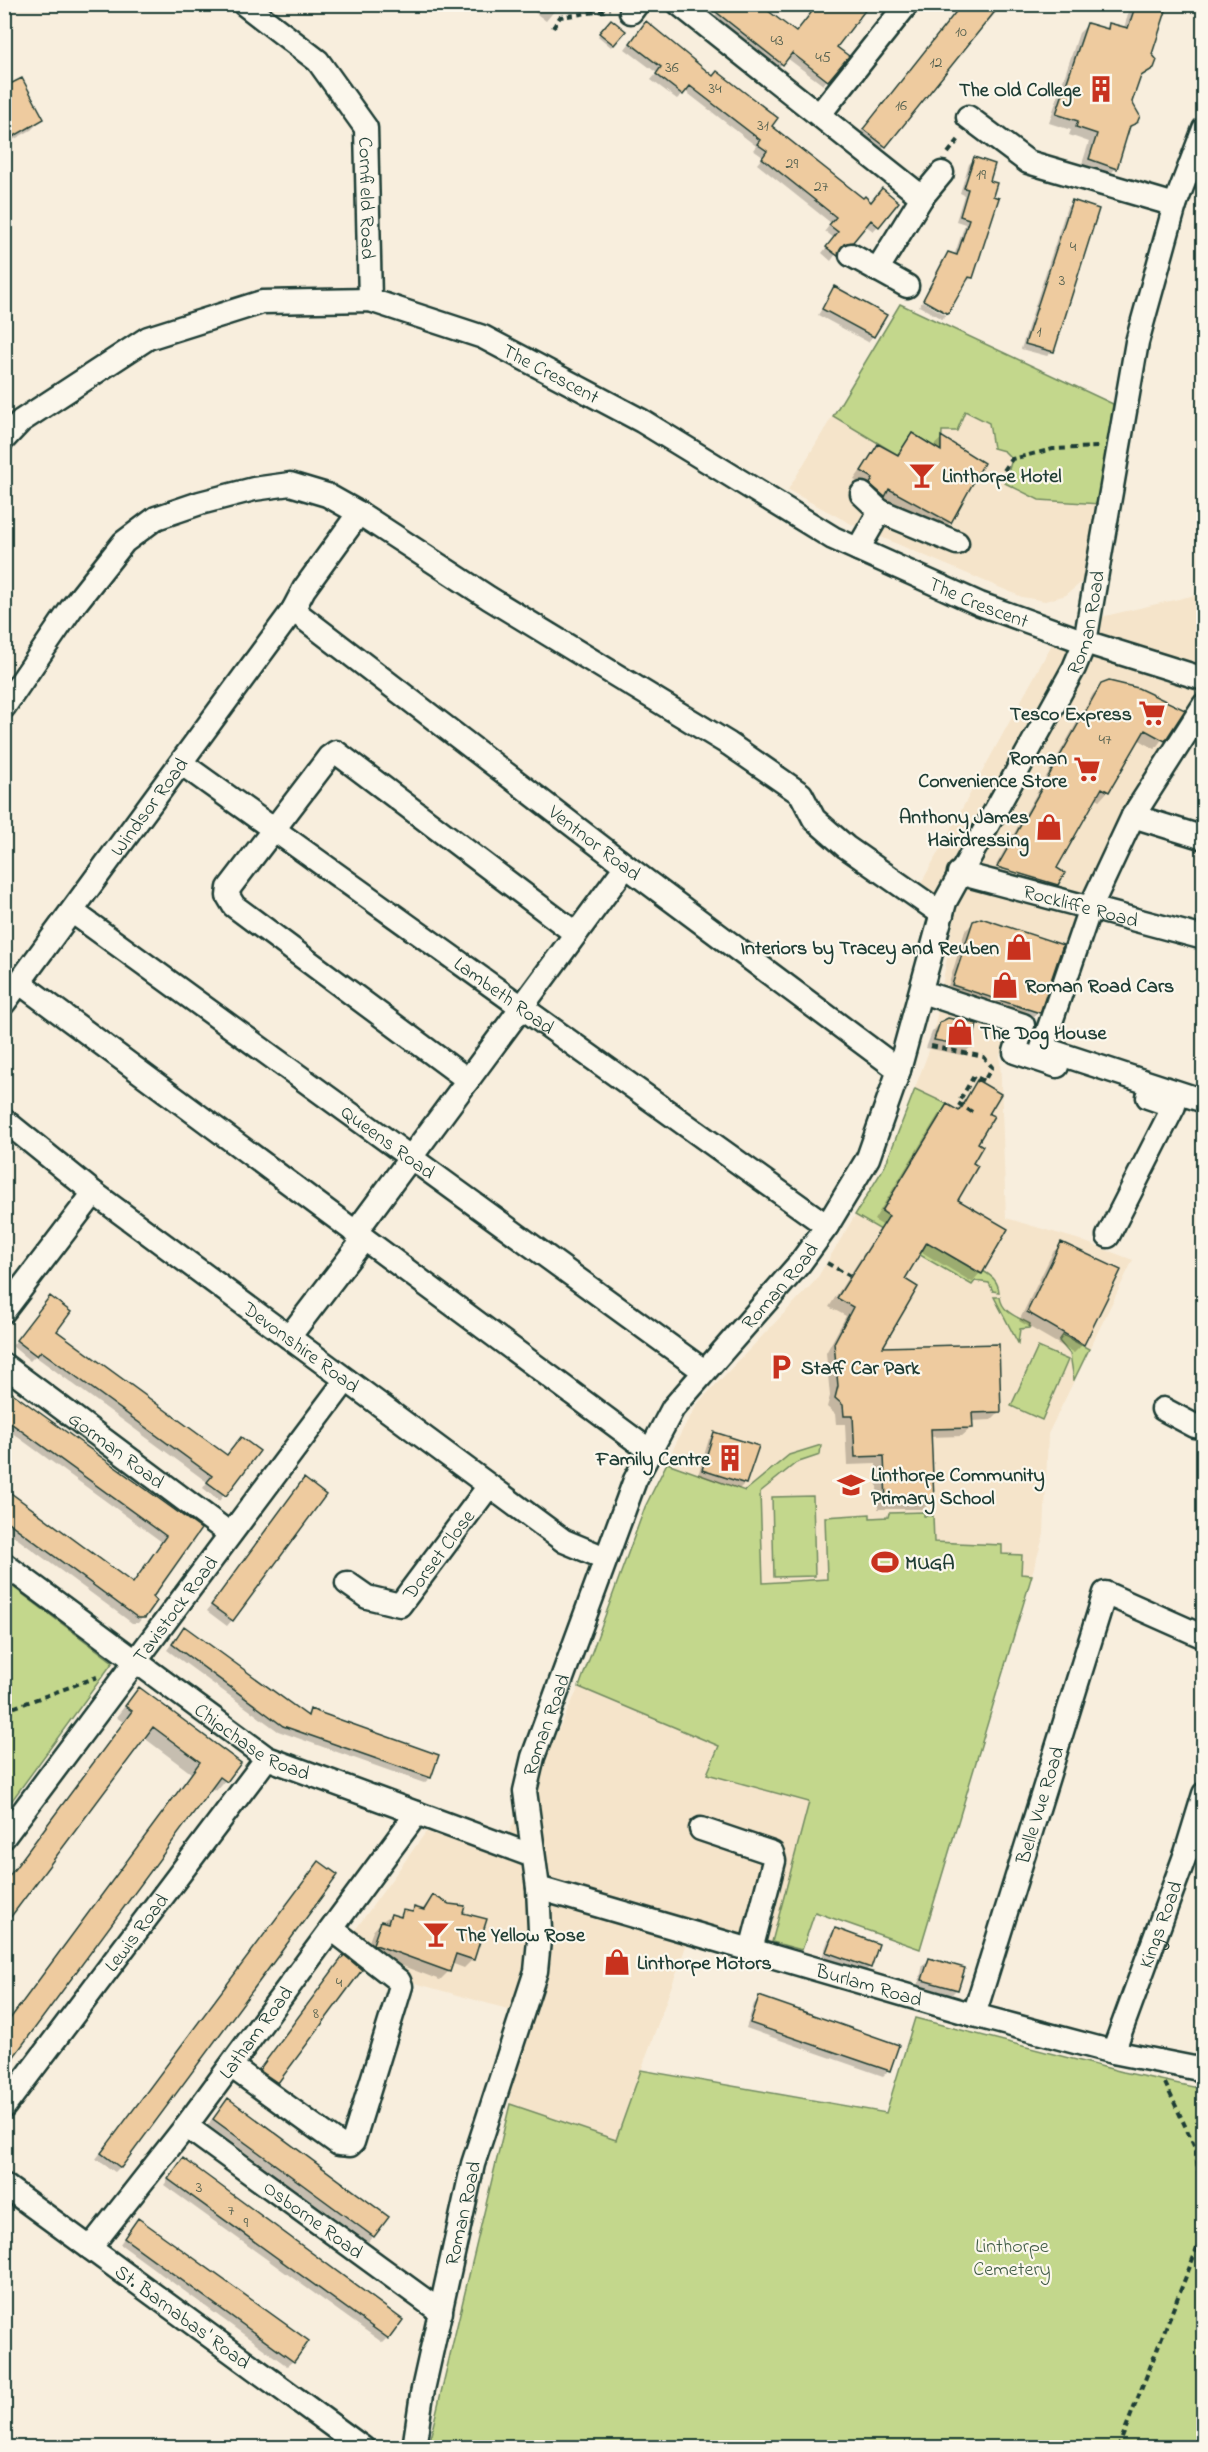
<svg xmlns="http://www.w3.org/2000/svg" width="1208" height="2452" viewBox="0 0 1208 2452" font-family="'Indie Flower',sans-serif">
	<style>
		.built { fill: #f5e4ca }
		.green { fill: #c3d78c; stroke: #718a60; stroke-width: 1.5 }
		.shadow { fill: #0003 }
		.building { fill: #eecb9f; stroke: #1f3d34; stroke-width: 1.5 }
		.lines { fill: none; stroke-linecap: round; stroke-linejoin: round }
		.minor-casing { stroke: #1f3d34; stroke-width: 27 }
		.path { stroke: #1f3d34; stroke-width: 4; stroke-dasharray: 6 4.5; stroke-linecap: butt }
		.minor { stroke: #fbf7ec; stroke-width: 22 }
		.labels { text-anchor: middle; stroke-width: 4.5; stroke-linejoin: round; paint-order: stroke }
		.number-label { font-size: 16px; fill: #53604f }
		.poi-label { font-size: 20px; font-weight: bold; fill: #1f3d34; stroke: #fbf7ec; text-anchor: start }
		.street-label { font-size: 20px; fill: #1f3d34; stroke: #fbf7ec }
		.park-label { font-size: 20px; fill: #405c46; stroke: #fbf7ec }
	</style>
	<rect width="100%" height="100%" fill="#f8eedd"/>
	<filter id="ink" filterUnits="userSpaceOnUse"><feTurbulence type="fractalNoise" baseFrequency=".0167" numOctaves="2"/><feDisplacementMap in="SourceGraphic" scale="12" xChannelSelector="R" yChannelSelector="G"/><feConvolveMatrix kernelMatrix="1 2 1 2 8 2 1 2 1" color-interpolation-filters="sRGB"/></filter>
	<g filter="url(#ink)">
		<path class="built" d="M900 304 1113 404 1089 572 1083 581 1066 595 1045 601 1022 597 855 526 788 490Z
			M1200 594 1203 595V717L1000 1055 1006 1218 1077 1239 1133 1260 1048 1434 1044 1534 920 1949 815 1912 802 1950 772 1942 686 1946 616 2140 510 2104 511 2010 404 1980 345 1944 426 1832 499 1853 579 1687 645 1507 683 1429 699 1402 816 1280 885 1166 932 1043 954 918 912 900 1062 626Z"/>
		<path class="green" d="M900 304 1113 404 1100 504 1039 500 1005 483 1012 459 1004 451 993 448 989 423 965 411 957 431H942L941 451 912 433 898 455 833 416Z
			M915 1089 947 1104 882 1211 889 1216 881 1230 855 1215 885 1166Z
			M929 1239 942 1251 981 1274 983 1271C992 1276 998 1281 999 1292L993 1291 989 1283 975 1281 972 1285 920 1255Z
			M994 1297H1000C1002 1313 1018 1317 1030 1324L1029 1328 1020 1329 1018 1343Z
			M1063 1335 1089 1349 1074 1380 1070 1354 1059 1341Z
			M1038 1347 1068 1360 1042 1420 1011 1406Z
			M821 1445 820 1455 796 1463 760 1492 763 1583 827 1579 825 1517 870 1514V1518L888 1517 889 1513 924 1512V1516H933L934 1542 1002 1545V1554L1022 1555 1021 1574 1032 1575 920 1949 815 1912 802 1950 772 1942 809 1802 707 1774 719 1746 579 1687 645 1507 667 1463 745 1491 789 1455Z
			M813 1496 815 1576 774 1577 772 1497Z
			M5 1581 113 1662 5 1810Z
			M915 2018 1123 2072 1203 2089V2447H428L510 2104 616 2140 641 2070 886 2113Z"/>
		<path class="shadow" d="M524 4H560L546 21Z
			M962 4H1003L987 23 985 22 880 152 858 135Z
			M1136 4 1153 67 1138 79 1131 103 1136 122 1128 130 1116 168 1107 177 1081 167 1089 142 1069 135 1071 130 1049 123 1079 33 1088 24 1104 30 1110 24 1124 28 1129 11Z
			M723 6 835 47 827 80 823 85 787 58 777 69 713 18Z
			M611 21 624 31 611 47 598 36Z
			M641 29 770 126 878 226 873 231 865 225 846 247 840 248 831 261 822 253 834 238 825 231 831 223 757 164 763 157 753 150 756 146 685 91 677 99 651 80 657 73 625 49Z
			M4 89 42 119 31 130 4 145Z
			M974 159 988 182 972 278 965 282 948 312 923 298 943 259 948 254 954 256 965 224 956 221 964 195 960 193 969 164Z
			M1072 202 1053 351 1047 356 1021 349 1067 207Z
			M835 288 873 336 868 342 818 315Z
			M922 301 946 315 942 319 919 306Z
			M912 435 932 447 942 438 971 486 950 523 941 531 854 480 878 446 896 455Z
			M1102 685 1182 711 1155 749 1138 739 1108 791 1100 800 1095 797 1055 869 1063 873 1056 885 996 865 1093 694Z
			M994 868 1055 886 1048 893 990 876Z
			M973 923 1038 1012 1031 1020 946 993 965 931Z
			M941 1023 971 1047 962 1055 926 1048 932 1032Z
			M977 1082 987 1114 956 1201 980 1273 972 1282 920 1251 903 1280 880 1349 1000 1411 991 1420 971 1421V1428L962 1436 930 1437 932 1501 923 1509H878L876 1464 847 1465 845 1424H836L835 1414 827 1407 830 1396 826 1353 846 1316 829 1307 882 1225 874 1220 938 1115 947 1106 956 1111Z
			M1062 1243 1083 1344 1074 1353 1019 1321 1053 1252Z
			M45 1304 54 1331 226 1456 258 1452 219 1501 203 1488 207 1482 35 1356 30 1361 12 1346Z
			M4 1384 11 1389 8 1392 199 1530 151 1598 143 1617 138 1623H132L4 1529V1490L133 1584 162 1542 4 1427Z
			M715 1433 745 1483 739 1489 698 1475 709 1439Z
			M298 1486 232 1620 227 1626 207 1611Z
			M179 1634 305 1716 310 1711 437 1756 430 1778 424 1783 278 1731 167 1650Z
			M139 1689 239 1764 216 1791 211 1788 4 2068V2026L191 1773 143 1737 4 1923V1882L123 1722 116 1717Z
			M314 1868 120 2167 115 2172 96 2159Z
			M433 1896 461 1914 473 1959 464 1968 451 1963 449 1971 440 1980 365 1952 373 1931 381 1922 391 1915 397 1918 404 1911 411 1913 415 1909 421 1911Z
			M835 1929 870 1967 864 1972 822 1957 830 1935Z
			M344 1957 360 1970 271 2088 255 2076Z
			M929 1959 957 1989 951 1995 918 1985 923 1965Z
			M760 1998 897 2046 888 2071 883 2076 746 2028 754 2004Z
			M228 2100 387 2217 373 2236 368 2242 208 2125Z
			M178 2166 401 2320 388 2338 383 2343 164 2185Z
			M133 2225 293 2361 287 2366 120 2244Z"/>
		<path class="building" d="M706 4H759L796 32 818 4H870L837 47 849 56 828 81 792 53 783 65Z
			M962 4H1001L886 147 863 129Z
			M1136 4H1148L1166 11 1152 54 1157 60 1154 68 1141 76 1132 102 1140 116 1137 123 1130 126 1117 169 1089 159 1097 134 1076 127 1078 121 1056 114 1087 23 1108 29 1109 23 1128 28Z
			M611 19 626 31 614 45 599 33Z
			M646 21 713 76 717 71 778 118 772 126 863 198 865 196 871 202 882 188 899 202 879 227 871 220 853 242 844 244 838 256 826 247 838 232 829 225 836 217 762 158 767 151 757 144 760 140 690 86 683 95 656 74 661 67 630 43Z
			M22 78 44 119 4 142V87Z
			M974 157 995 164 990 181 997 183 993 196 999 198 973 278 969 277 948 314 923 300 948 252 957 255 969 219 960 216 968 189 964 188Z
			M1072 200 1099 209 1054 352 1025 344Z
			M834 286 887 315 874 337 822 309Z
			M912 433 941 451V436L984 463 951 523 889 489 885 497 870 484 873 478 861 471 878 444 898 455Z
			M1109 681 1138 688 1185 710 1165 741 1145 730 1109 792 1102 788 1057 868 1065 873 1058 885 997 867 1101 684Z
			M981 918 1063 945 1040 1013 952 985 973 921Z
			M948 1018 977 1024 972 1047 934 1040 940 1022Z
			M977 1080 1001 1094 989 1114 994 1116 978 1143 983 1146 973 1163 978 1166 958 1200 1008 1229 982 1274 927 1242 905 1279 918 1287 883 1347 999 1344 1001 1412 972 1413 973 1428 931 1429 934 1501H886L884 1456 855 1457 853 1416H844L843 1405 835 1398 838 1386 834 1343 853 1307 837 1298 889 1216 882 1211 947 1104 959 1111Z
			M1061 1242 1121 1270 1084 1345 1027 1312Z
			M50 1296 71 1312 57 1331 227 1455 241 1437 260 1451 226 1496 207 1482 212 1476 41 1351 37 1356 16 1340Z
			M4 1387 201 1529 153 1597 157 1601 145 1618H138L4 1519V1488L133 1583 166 1536 4 1418Z
			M714 1432 759 1446 746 1484 702 1470Z
			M304 1478 326 1495 233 1621 211 1605Z
			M184 1626 308 1716 310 1709 439 1755 431 1778 283 1726 172 1644Z
			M139 1687 241 1763 227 1782 220 1777 4 2070V2027L200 1762 153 1727 4 1926V1883L132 1711 125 1706Z
			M319 1861 338 1875 121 2168 101 2153Z
			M433 1895 449 1904 465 1906 463 1913 487 1919 474 1960 456 1954 450 1972 373 1944 381 1921 388 1923 391 1914 401 1917 403 1910 413 1912 414 1907 424 1910Z
			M835 1928 879 1944 871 1968 826 1952Z
			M344 1955 362 1970 278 2083 259 2070Z
			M929 1958 965 1968 958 1990 922 1980Z
			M759 1996 899 2045 890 2071 750 2023Z
			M228 2098 389 2217 374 2237 213 2119Z
			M183 2158 403 2320 389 2339 168 2179Z
			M138 2218 309 2341 294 2362 124 2238Z"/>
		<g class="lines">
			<defs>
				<g id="minor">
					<path id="s1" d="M244 4 318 61 366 128 370 300"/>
					<path d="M679 4 922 197"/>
					<path d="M631 12 637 4"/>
					<path d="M819 115 907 4"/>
					<path d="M968 117 1028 162 1175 205"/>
					<path d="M851 255 907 286"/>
					<path d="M877 270 922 197 942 173"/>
					<path id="s2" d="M4 439 21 421 148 338 262 302 370 300 483 337 642 421 833 538 980 604 1085 642 1204 679"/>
					<path d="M862 494 880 511"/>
					<path d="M858 549 880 511 957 543"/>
					<path id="s3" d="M293 610 626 866 899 1070"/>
					<path d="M1204 705 1133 816 1090 908 1042 1048 1204 1101"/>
					<path d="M4 707 71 609 124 542 156 518 200 503 254 489 290 484 327 495 359 513 489 598 729 744 801 794 814 819 846 847 942 914"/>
					<path id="s4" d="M181 763 827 1226"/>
					<path d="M1133 816 1204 838"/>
					<path id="s5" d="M959 873 1204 938"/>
					<path id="s6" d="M73 912 704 1371"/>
					<path d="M20 983 650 1451"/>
					<path d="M922 992 1023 1025 1015 1052 1057 1066"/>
					<path id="s7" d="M4 1003 293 610 304 589 359 513"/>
					<path d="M468 1080 234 906 228 896 229 888 329 757 336 752 575 933"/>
					<path id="s8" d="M4 1120 94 1193 564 1541 605 1558"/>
					<path d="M355 1233 626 866"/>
					<path d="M1108 1236 1174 1106 1148 1097"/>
					<path d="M4 1311 94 1193"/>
					<path d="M289 1337 364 1239"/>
					<path id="s9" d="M4 1365 230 1534"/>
					<path d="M1163 1409 1195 1426 1204 1427"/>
					<path id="s10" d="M4 1564 267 1758 533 1856"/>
					<path id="s11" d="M347 1583 367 1597 400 1605 489 1486"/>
					<path d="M701 1829 772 1853 774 1861 751 1950"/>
					<path id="s12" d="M4 1837 346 1380"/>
					<path id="s13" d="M538 1888 974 2015 1113 2052 1204 2070"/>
					<path id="s14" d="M974 2015 1105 1593 1204 1637"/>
					<path id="s15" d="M1113 2052 1186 1853 1204 1794"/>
					<path d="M231 2066 339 2144 350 2145 353 2142 401 1986 399 1981 332 1929"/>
					<path id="s16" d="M4 2107 267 1758"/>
					<path id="s17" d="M186 2126 441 2312"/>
					<path id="s18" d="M4 2185 363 2448"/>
					<path id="s19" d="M90 2248 186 2126 417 1813"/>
					<path id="s20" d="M414 2448 422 2394 473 2164 536 1971 540 1930 538 1888 525 1791 533 1757 635 1480 673 1408 800 1263 827 1226 868 1158 899 1070 945 902 1074 668 1085 642 1137 342 1175 205 1204 129"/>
				</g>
			</defs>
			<use href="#minor" class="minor-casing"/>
			<path class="path" d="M553 28 560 17 610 10
				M948 153 960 138
				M998 479 1012 459 1053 449 1098 447
				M931 1046 984 1057 992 1067 984 1081 974 1076 958 1103 972 1112
				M827 1263 850 1276
				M4 1711 97 1677
				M1165 2083 1195 2147 1204 2216
				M1118 2448 1204 2231"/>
			<use href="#minor" class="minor"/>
		</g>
	</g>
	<defs>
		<symbol id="building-bare" viewBox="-9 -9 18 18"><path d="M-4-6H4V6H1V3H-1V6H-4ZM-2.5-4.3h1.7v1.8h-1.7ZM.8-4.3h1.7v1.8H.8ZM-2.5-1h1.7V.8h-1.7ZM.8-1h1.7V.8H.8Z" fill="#c8321e" stroke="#fbf7ec" stroke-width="2.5" paint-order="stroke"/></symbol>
		<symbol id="bar-bare" viewBox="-9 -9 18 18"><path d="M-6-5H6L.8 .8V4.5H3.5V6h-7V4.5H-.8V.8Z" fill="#c8321e" stroke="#fbf7ec" stroke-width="2.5" paint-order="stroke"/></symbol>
		<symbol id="supermarket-bare" viewBox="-9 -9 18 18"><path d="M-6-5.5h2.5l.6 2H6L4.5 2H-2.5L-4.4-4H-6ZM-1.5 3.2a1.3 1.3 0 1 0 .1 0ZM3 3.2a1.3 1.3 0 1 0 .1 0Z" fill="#c8321e" stroke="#fbf7ec" stroke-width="2.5" paint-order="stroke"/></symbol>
		<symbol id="shop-bare" viewBox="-9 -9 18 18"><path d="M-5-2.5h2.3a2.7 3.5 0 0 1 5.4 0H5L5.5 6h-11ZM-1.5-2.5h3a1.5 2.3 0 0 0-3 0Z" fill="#c8321e" stroke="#fbf7ec" stroke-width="2.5" paint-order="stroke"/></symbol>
		<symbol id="parking-bare" viewBox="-9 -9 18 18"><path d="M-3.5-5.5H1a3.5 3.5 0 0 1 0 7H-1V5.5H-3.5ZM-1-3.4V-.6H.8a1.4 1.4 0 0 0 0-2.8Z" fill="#c8321e" stroke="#fbf7ec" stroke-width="2.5" paint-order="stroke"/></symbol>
		<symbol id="school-bare" viewBox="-9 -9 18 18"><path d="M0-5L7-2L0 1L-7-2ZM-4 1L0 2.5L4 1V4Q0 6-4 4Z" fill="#c8321e" stroke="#fbf7ec" stroke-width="2.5" paint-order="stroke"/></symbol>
		<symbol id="stadium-bare" viewBox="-9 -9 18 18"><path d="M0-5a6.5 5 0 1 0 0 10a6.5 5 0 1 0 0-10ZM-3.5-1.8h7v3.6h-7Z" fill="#c8321e" stroke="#fbf7ec" stroke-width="2.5" paint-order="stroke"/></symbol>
	</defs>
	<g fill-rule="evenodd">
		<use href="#building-bare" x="1082" y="70" width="38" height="38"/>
		<use href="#bar-bare" x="903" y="456" width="38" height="38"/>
		<use href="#supermarket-bare" x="1133" y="694" width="38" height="38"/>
		<use href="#supermarket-bare" x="1068" y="750" width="38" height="38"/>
		<use href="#shop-bare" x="1030" y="808" width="38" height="38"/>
		<use href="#shop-bare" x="1000" y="928" width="38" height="38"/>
		<use href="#shop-bare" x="986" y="966" width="38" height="38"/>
		<use href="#shop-bare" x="941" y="1013" width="38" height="38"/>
		<use href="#parking-bare" x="762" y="1348" width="38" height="38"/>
		<use href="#building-bare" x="711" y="1439" width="38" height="38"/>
		<use href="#school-bare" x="832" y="1466" width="38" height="38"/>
		<use href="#stadium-bare" x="866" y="1543" width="38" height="38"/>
		<use href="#bar-bare" x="417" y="1915" width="38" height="38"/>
		<use href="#shop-bare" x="598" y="1943" width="38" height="38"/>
	</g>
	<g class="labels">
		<g class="number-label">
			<text x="961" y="36">10</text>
			<text x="777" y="45">43</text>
			<text x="823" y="62">45</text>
			<text x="936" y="67">12</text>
			<text x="672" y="72">36</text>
			<text x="715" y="93">34</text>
			<text x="901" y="110">16</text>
			<text x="763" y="130">31</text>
			<text x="792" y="168">29</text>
			<text x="981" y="179">19</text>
			<text x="821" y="191">27</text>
			<text x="1073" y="251">4</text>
			<text x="1062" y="285">3</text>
			<text x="1039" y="336">1</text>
			<text x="1105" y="744">47</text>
			<text x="339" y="1987">4</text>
			<text x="316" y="2018">8</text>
			<text x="199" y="2192">3</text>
			<text x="231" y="2215">7</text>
			<text x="246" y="2227">9</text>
		</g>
		<g class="poi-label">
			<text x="1081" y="96" text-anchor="end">The Old College</text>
			<text x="942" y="482">Linthorpe Hotel</text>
			<text x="1132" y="720" text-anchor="end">Tesco Express</text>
			<text x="1067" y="764" text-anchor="end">Roman<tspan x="1067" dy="23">Convenience Store</tspan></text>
			<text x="1029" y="823" text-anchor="end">Anthony James<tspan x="1029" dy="23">Hairdressing</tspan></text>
			<text x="999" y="954" text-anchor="end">Interiors by Tracey and Reuben</text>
			<text x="1025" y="992">Roman Road Cars</text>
			<text x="980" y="1039">The Dog House</text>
			<text x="801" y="1374">Staff Car Park</text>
			<text x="710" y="1465" text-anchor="end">Family Centre</text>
			<text x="871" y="1481">Linthorpe Community<tspan x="871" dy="23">Primary School</tspan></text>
			<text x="905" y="1569">MUGA</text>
			<text x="456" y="1941">The Yellow Rose</text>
			<text x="637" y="1969">Linthorpe Motors</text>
		</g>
		<g class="street-label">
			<text dy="7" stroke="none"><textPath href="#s1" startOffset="246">Cornfield Road</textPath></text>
			<text dy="7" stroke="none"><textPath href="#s2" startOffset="600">The Crescent</textPath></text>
			<text dy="7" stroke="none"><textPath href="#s2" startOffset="1086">The Crescent</textPath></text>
			<text dy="7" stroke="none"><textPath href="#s20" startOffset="1986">Roman Road</textPath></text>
			<text dy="7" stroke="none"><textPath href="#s7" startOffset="244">Windsor Road</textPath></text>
			<text dy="7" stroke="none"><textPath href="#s3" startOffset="381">Ventnor Road</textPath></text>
			<text dy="7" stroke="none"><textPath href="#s5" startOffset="126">Rockliffe Road</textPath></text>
			<text dy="7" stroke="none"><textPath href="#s4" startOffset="398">Lambeth Road</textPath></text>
			<text dy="7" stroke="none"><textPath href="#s6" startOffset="390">Queens Road</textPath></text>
			<text dy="7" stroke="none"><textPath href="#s20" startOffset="1248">Roman Road</textPath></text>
			<text dy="7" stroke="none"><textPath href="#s8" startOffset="374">Devonshire Road</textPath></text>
			<text dy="7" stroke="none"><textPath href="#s9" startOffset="141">Gorman Road</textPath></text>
			<text dy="7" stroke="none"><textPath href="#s11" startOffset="122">Dorset Close</textPath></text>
			<text dy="7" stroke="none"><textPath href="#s12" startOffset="285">Tavistock Road</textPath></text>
			<text dy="7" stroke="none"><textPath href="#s20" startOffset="744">Roman Road</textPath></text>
			<text dy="7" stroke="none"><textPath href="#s10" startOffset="306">Chipchase Road</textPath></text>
			<text dy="7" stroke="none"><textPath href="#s14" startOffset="220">Belle Vue Road</textPath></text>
			<text dy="7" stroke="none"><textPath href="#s15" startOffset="136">Kings Road</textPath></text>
			<text dy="7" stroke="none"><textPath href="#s16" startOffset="219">Lewis Road</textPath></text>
			<text dy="7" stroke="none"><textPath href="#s13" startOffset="345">Burlam Road</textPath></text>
			<text dy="7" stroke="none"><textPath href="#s19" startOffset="272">Latham Road</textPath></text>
			<text dy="7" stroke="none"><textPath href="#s20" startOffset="240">Roman Road</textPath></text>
			<text dy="7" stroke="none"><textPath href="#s17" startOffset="158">Osborne Road</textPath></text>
			<text dy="7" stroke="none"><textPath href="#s18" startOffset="222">St. Barnabas' Road</textPath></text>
		</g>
		<g class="park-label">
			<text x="1012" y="2252">Linthorpe<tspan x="1012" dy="23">Cemetery</tspan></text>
		</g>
	</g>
	<rect width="1208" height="2452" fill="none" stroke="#fbf7ec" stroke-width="24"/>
	<rect x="12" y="12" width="1184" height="2428" fill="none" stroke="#1f3d34" stroke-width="2" filter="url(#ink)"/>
</svg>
